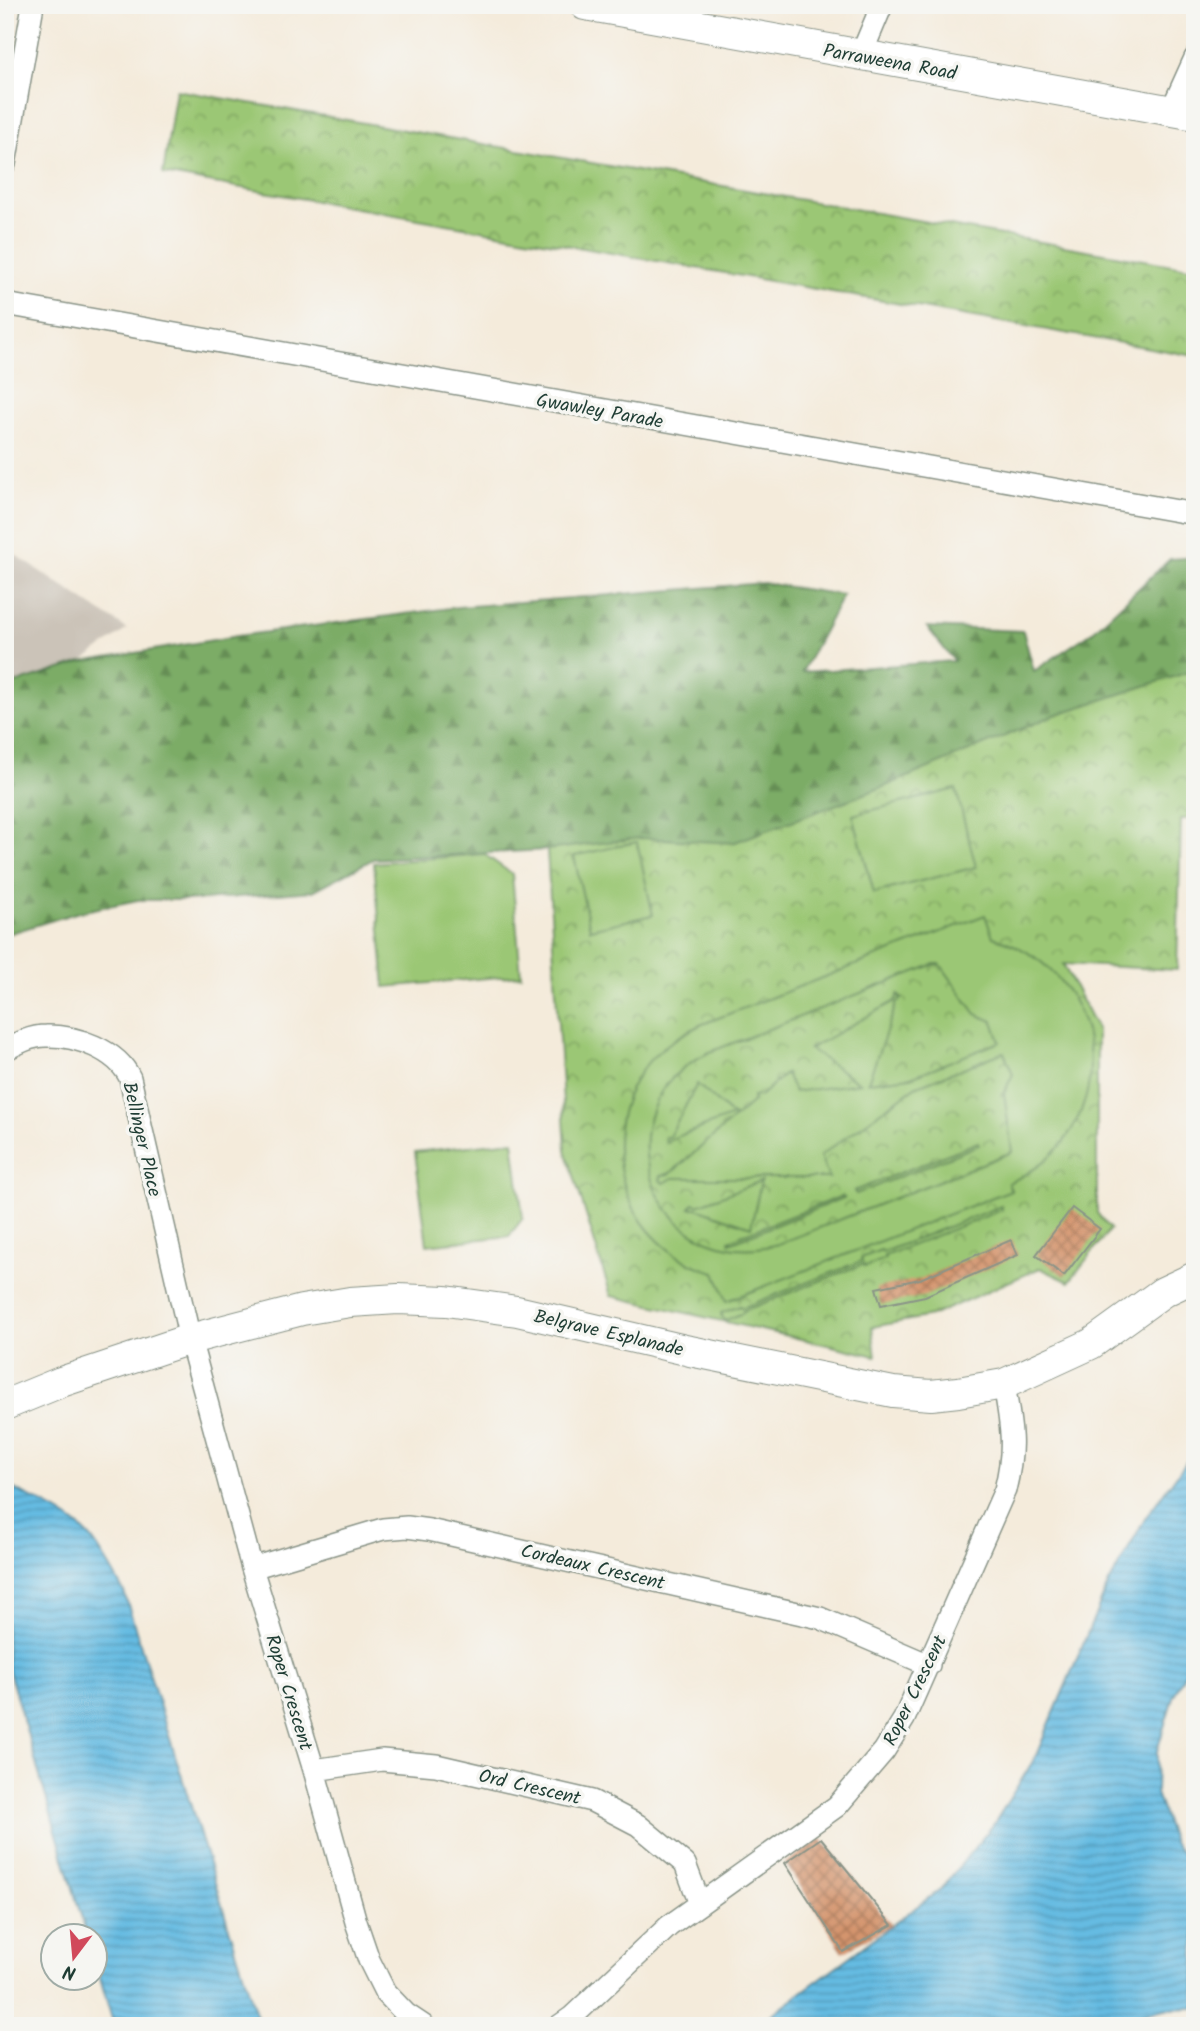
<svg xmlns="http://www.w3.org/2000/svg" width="1200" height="2031" viewBox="0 0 1200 2031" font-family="Kalam,sans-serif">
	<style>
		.industrial { fill: #cbc3b8 }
		.forest { fill: url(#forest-firs); stroke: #4e744d; stroke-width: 2 }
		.park { fill: url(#park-crowns); stroke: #5d8254; stroke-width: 2 }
		.garden { fill: #9bc775; stroke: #5d8254; stroke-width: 2; fill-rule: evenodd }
		.water { fill: url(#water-rules); stroke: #427c8b; stroke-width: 2 }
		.building { fill: url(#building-cross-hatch) }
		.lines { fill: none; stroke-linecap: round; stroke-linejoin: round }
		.street-casing { stroke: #8a9488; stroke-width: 24 }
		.secondary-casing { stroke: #8a9488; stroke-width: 32 }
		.street { stroke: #fff; stroke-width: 21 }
		.secondary { stroke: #fff; stroke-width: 30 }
		.labels { text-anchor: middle; stroke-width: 7; stroke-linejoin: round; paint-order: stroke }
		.street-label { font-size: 19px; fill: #1f3d34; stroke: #f6f6f2 }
	</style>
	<defs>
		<pattern id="forest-firs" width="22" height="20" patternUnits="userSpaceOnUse" patternTransform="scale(1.75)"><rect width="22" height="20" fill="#7cac66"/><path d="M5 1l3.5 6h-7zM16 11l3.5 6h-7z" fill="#658d55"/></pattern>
		<pattern id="park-crowns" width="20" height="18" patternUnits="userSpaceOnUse" patternTransform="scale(1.75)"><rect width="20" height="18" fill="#9bc775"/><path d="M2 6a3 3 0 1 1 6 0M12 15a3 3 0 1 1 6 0" fill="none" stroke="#7ea361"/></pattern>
		<pattern id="water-rules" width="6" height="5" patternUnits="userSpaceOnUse" patternTransform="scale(1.75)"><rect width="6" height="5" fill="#65bbe2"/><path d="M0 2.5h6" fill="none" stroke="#5399b8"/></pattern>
		<pattern id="building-cross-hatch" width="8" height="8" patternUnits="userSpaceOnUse" patternTransform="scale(1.75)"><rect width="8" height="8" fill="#d4946d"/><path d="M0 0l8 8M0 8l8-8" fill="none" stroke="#ab7a5a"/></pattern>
	</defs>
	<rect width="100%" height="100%" fill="#f6f6f2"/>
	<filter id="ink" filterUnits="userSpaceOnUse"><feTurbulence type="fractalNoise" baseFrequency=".0143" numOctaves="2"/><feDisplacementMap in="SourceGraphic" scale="14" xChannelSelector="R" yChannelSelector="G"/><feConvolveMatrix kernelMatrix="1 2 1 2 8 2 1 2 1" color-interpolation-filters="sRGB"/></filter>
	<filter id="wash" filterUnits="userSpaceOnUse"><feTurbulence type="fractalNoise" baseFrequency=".00686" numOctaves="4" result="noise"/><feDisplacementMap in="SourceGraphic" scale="28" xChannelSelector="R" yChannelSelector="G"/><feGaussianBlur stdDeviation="1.57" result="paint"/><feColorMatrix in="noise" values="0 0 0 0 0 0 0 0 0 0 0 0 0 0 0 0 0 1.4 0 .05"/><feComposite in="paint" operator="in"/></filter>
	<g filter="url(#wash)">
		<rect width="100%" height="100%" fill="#f4ebdb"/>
		<path class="industrial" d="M5 548 127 629 82 662 5 686Z"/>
		<path class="forest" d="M1195 557V670L1055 715 886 786 733 843 641 838 547 850 373 859 313 891 203 900H138L79 912 5 935V687L82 662 237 636 458 607 764 583 843 595 802 672 954 661 927 627 1023 631 1034 671 1092 632 1170 559Z"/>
		<path class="park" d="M176 90 1195 269V356L163 174Z
			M1195 670V819H1181L1177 970 1063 964 1097 1029V1213L1110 1229 1069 1282 1040 1268 931 1316 872 1327 876 1356 611 1296 566 1150 547 850 641 838 733 843 886 786 1055 715Z"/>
		<path class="garden" d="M956 789 976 867 874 893 853 815Z
			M637 842 653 915 590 929 574 856Z
			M484 854 512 874 521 975 385 987 374 863Z
			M985 915 993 937C1114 974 1125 1134 1008 1183L1011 1190 727 1301 715 1272C626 1250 588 1139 645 1066 660 1047 679 1036 700 1025ZM935 964H940L976 1014 993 1021 1000 1042 911 1077 868 1082 897 1002 902 999 898 995 895 1001 809 1049 860 1083 794 1092 786 1073 760 1096 753 1097 754 1101 671 1173 661 1176 660 1180 664 1183 673 1178H829L820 1156 915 1087 1004 1052 1013 1074 1004 1093 1012 1152 778 1244C653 1278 590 1106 710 1052Z
			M697 1084 733 1116 671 1139 666 1143 665 1137H669Z
			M513 1141 523 1218 509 1236 427 1245 415 1152Z
			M978 1142 979 1145 856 1194 854 1191Z
			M761 1181 751 1227 697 1208H690L694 1203 698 1205Z
			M842 1196 844 1198 730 1243 729 1240Z
			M1001 1206 1002 1210 884 1256 885 1259 865 1267 863 1264 743 1311V1313L724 1321 721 1313 740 1306 742 1308 862 1261 861 1258 881 1250 883 1252Z"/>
		<path class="water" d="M1195 1450V1654L1173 1697 1157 1751 1156 1793 1173 1843 1195 1869V2008L1165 2009 1088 2026H756L942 1888 993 1825 1035 1758 1107 1587 1146 1517Z
			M5 1484C33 1500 67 1512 89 1536 103 1553 113 1573 124 1592L257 2017 261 2026H114L95 1960 94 1937 87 1936 7 1665 5 1611 11 1564 5 1523Z"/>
		<g id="blocks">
			<path class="building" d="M1072 1208 1100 1229 1064 1276 1036 1255Z
				M1011 1240 1018 1255 925 1296 881 1305 876 1288 920 1279Z
				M821 1838 892 1925 843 1952 785 1863Z"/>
		</g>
	</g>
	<g filter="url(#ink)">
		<use href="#blocks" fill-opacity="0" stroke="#8a9488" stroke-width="2"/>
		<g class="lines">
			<defs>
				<path id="street" d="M861 55 882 5
					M1171 111 1195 58
					M5 164 33 5
					M5 304 1195 514
					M5 1050C18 1043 31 1036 46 1036 76 1035 117 1050 130 1078L190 1339 252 1568 314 1770 356 1922 369 1960 385 1992 406 2014 424 2026
					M252 1568 383 1529 407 1527 429 1530 820 1618 929 1665
					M314 1770 382 1760 436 1765 592 1801 638 1825 685 1864 700 1904
					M559 2026 572 2017 669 1926 837 1806 884 1751 904 1719 1005 1490C1016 1446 1011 1427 1004 1384"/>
				<path id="secondary" d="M585 5 1195 115
					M5 1405 61 1382 190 1339 302 1310 350 1302 398 1299 446 1301 517 1311 690 1351 893 1392 931 1395 958 1392 1004 1384 1091 1344 1163 1292 1195 1277"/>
			</defs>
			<use href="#street" class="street-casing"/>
			<use href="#secondary" class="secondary-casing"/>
			<use href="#street" class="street"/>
			<use href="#secondary" class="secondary"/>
		</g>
	</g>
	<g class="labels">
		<g class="street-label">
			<text transform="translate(890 61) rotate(10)" y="7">Parraweena Road</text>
			<text transform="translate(600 410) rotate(10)" y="7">Gwawley Parade</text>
			<text transform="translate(143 1139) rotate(77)" y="7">Bellinger Place</text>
			<text transform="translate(609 1332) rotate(13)" y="7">Belgrave Esplanade</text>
			<text transform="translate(593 1566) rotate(13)" y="7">Cordeaux Crescent</text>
			<text transform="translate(914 1690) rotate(-64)" y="7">Roper Crescent</text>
			<text transform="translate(290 1692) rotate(73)" y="7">Roper Crescent</text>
			<text transform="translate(530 1786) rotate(13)" y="7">Ord Crescent</text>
		</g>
	</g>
	<rect width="1200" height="2031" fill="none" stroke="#f6f6f2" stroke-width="28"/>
	<g transform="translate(74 1957) rotate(196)"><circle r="33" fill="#f6f6f2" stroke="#a0aca6" stroke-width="2"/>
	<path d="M0-5L12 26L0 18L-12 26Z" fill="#d1495b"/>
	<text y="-10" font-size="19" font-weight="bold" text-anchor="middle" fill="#1f3d34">N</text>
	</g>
</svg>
